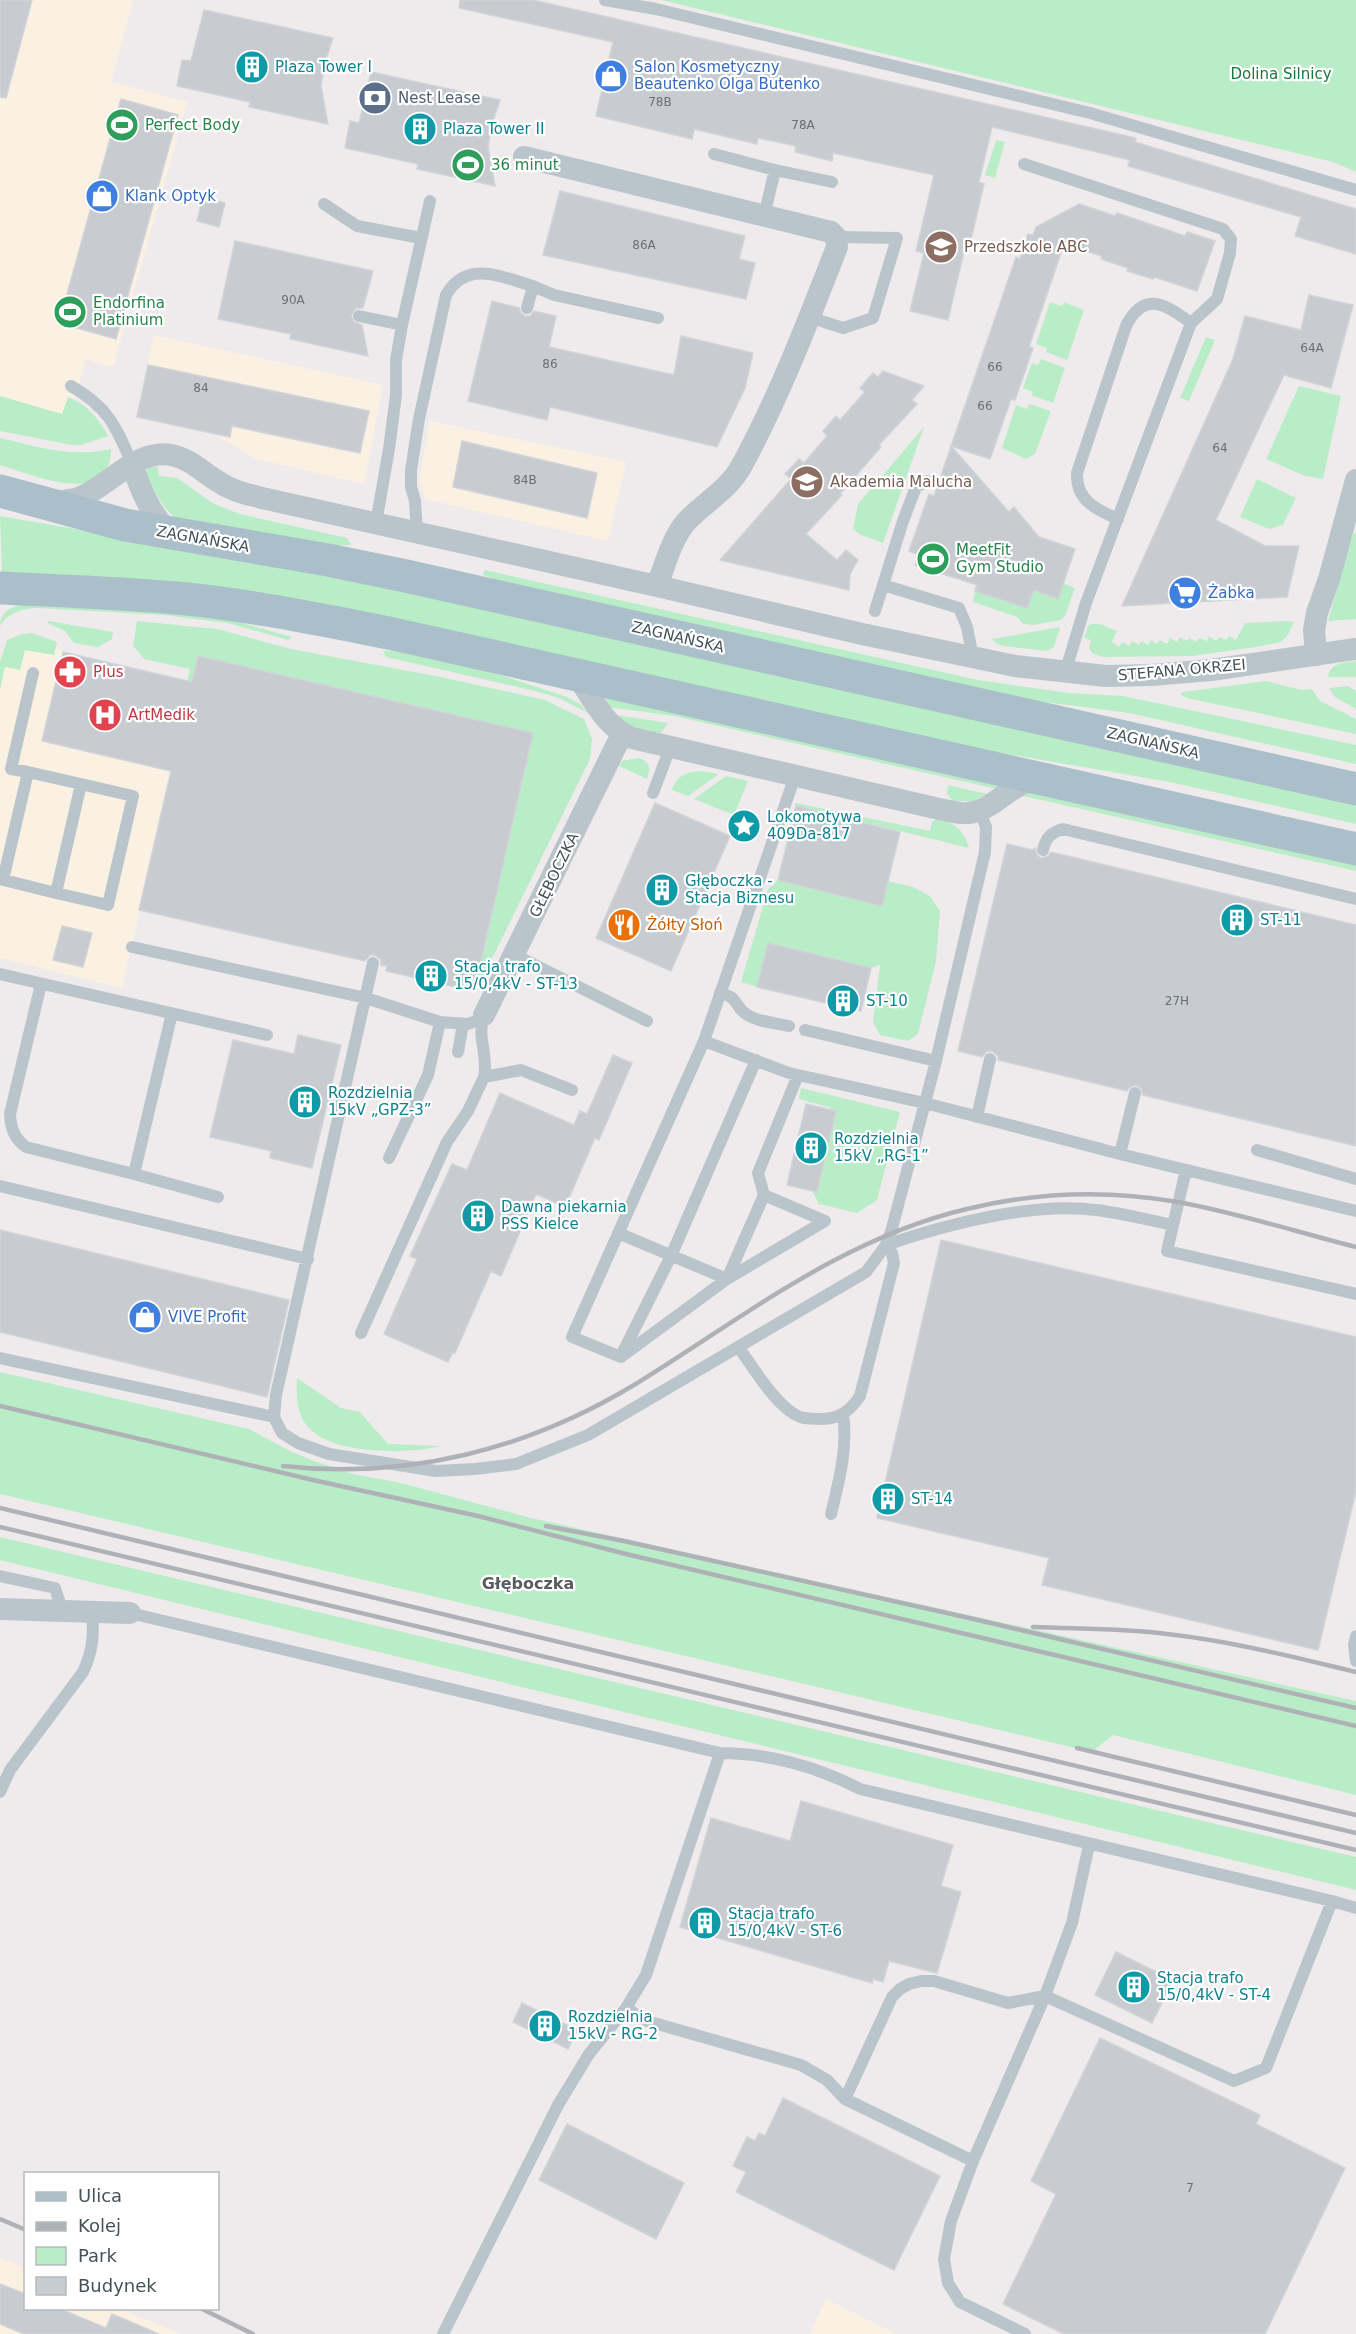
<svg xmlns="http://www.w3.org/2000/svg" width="1356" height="2334" viewBox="0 0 1356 2334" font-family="'DejaVu Sans',sans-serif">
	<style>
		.commercial { fill: #fbf1e3 }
		.green { fill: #b9edc7 }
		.building { fill: #c8ccd1; stroke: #d0d3d7; stroke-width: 1.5 }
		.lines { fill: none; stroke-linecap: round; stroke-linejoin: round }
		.service { stroke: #bac5cb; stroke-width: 12 }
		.minor { stroke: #bac5cb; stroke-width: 22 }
		.primary { stroke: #abbfcb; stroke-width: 33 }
		.rail { stroke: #aeb2b6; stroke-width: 4.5 }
		.labels { text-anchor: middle; stroke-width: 4.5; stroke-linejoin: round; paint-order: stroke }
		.number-label { font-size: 12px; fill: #667076 }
		.culture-label { font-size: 15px; fill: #0d838f; stroke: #fff; text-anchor: start }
		.shop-label { font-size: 15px; fill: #366cbe; stroke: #fff; text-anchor: start }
		.park-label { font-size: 15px; fill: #18773c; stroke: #fff }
		.service-label { font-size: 15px; fill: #4e5e75; stroke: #fff; text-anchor: start }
		.leisure-label { font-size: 15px; fill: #27864d; stroke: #fff; text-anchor: start }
		.education-label { font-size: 15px; fill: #785e54; stroke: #fff; text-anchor: start }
		.street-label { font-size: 15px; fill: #455258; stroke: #fff }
		.health-label { font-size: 15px; fill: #be3a42; stroke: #fff; text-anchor: start }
		.food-label { font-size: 15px; fill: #c56008; stroke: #fff; text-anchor: start }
		.neighbourhood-label { font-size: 16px; font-weight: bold; fill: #595d60; stroke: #fff }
	</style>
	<rect width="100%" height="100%" fill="#efebec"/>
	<path class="commercial" d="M0 0H133L111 82 187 102 113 367 85 359 78 390 74 399 68 397 63 414 0 396Z
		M154 335 383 385 364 484 257 459 212 433 137 417Z
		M430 421 626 462 608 541 425 499 419 480Z
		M56 647 63 652 188 681 181 714 184 715 122 988 0 958V690L5 666 24 650 54 655Z
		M0 2258 25 2268 26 2308 120 2309 181 2334H0Z
		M826 2299 896 2334H810Z"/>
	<path class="green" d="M661 0H1356V172L1333 162Z
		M996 140 1005 142 995 178 985 175Z
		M1050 302 1062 306 1064 302 1084 310 1067 360 1046 352 1047 348 1036 344Z
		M1206 337 1215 340 1189 401 1180 398Z
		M1041 359 1065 368 1053 403 1031 395 1033 392 1023 388 1032 363 1038 365Z
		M1299 386 1341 396 1323 479 1305 476 1266 459Z
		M0 396 62 414 68 397C87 404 98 418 108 436L81 445H72L0 431Z
		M1029 404 1051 411 1035 454 1026 459 1002 448 1016 405 1027 409Z
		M924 427 883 543 861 535 853 529 858 504Z
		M0 438C40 447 70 458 111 449 111 510 31 474 0 465Z
		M152 467H158L159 476 177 478 214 504 240 514 347 538 351 545 329 546 180 521C161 508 154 492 146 472L147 469Z
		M1257 479 1296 498 1283 525 1269 529 1240 517Z
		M0 516 294 567 1356 802V824L1170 782 932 741 4 576 2 571Z
		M1356 531V619L1328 621 1352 536Z
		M485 570 978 680 1069 693 1123 696 1356 745V764L1129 713 1029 700 514 586 483 575V573Z
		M1063 583 1075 588 1065 616 1061 620 1033 625 1023 624 1017 617 973 602 975 591 1034 590Z
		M23 604 118 607 229 619 292 637 288 640 228 623 163 615 37 608C21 609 9 612 0 626 0 612 10 608 23 604Z
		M48 621 113 632 112 639 98 647 74 643 65 631 48 623Z
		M137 621 217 629 291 649 441 677 545 700 584 719 592 739 590 759 481 981 476 980 533 733 199 656 184 715 180 714 190 669 144 659 133 646Z
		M1287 621 1294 622 1288 635 1281 642 1256 647 1192 656 1103 657 1092 653 1089 648 1091 640 1084 638 1088 626C1098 620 1107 628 1117 631L1112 642 1119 647 1122 642 1129 646 1132 641 1139 645 1141 641 1148 645 1151 640 1157 644 1160 640 1167 644 1170 638 1177 642 1180 637 1187 641 1189 638 1196 642 1199 638 1207 641 1209 636 1216 641 1219 637 1226 640 1229 636 1236 640 1245 623Z
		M1060 627 1054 647 1047 651 1003 646 997 644 992 639Z
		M32 633 57 642 54 655 25 650 20 670 5 667 0 689V662L7 640 22 634Z
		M402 650 476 667 567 697 580 704 588 713 559 698 535 691 386 657 383 651Z
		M1356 661V677H1328C1331 662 1343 663 1356 661Z
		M1266 681 1301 690 1312 689 1320 701 1356 719V734L1187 698 1180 694 1183 692Z
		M1348 686 1356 691V709L1335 697 1329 688Z
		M606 697 999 786 997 789 674 716 608 707Z
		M617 715 668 723 662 732 659 733C644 730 627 727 617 715Z
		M638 758C650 761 651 768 647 779L619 766 622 761Z
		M700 771 719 774 688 796 672 790C677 775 685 773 700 771Z
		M726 776 748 781 734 815 694 799Z
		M948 785 987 794 972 801H953L947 794Z
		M1027 792 1356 863V871L1019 795Z
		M796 803 930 831 932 822 938 818C956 824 964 830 969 848L794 805Z
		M778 880 882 906 888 881 913 887 930 896 940 911 936 961 918 1034 908 1041 880 1035 873 1022 880 965 871 968 768 943 757 987 741 982 768 889Z
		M801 1088 900 1112 877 1200 857 1213 819 1204 812 1191 831 1108 799 1099Z
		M0 1372 249 1429 290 1451 314 1461 353 1474 401 1483 531 1518 1356 1701V1795L1113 1735 1092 1752 0 1494Z
		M297 1378 341 1408 360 1412 388 1444 442 1446C409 1454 337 1455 311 1430 296 1417 296 1396 297 1378Z
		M0 1537 1356 1857V1890L0 1560Z"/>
	<path class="building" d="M0 0H32L6 98 0 97Z
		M460 0H533L1136 138 1135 142 1356 209V254L1295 236 1301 217 1128 166 1130 160 992 127 979 182 984 184 969 248 965 247 948 320 910 311 924 253 916 251 934 175 833 153 832 161 795 152 796 146 758 138 757 144 694 129 692 139 596 116 613 42 459 8Z
		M204 10 333 38 325 62 321 86 328 124 249 107 250 102 177 86 182 60 191 61Z
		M371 72 500 100 492 124 488 147 495 186 417 169 418 164 345 148 350 121 359 123Z
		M121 99 178 115 116 339 59 323Z
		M560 191 745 236 739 259 755 263 746 299 543 255Z
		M203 197 225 203 219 227 197 221Z
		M1079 204 1115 216 1117 213 1185 236 1187 232 1215 241 1197 291 1154 277 1153 279 1127 271 1128 268 1101 259 1102 256 1064 244 1029 347 1033 348 1015 400 1011 399 990 459 951 446 1009 512 1014 507 1039 537 1075 549 1058 599 1034 590 1027 608 975 591 977 585 915 565 919 555 909 551 929 494 934 496 1016 257 1020 259 1028 234 1033 235 1036 227Z
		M235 241 373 271 363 308H356L351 315 354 322 362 325 368 356 290 339 291 334 218 319Z
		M1309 295 1353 305 1331 388 1284 375 1216 520 1265 546H1299L1287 597 1122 606 1233 359 1245 316 1301 330Z
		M492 301 519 308 521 313 525 316H530L534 311 556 316 549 347 674 375 681 336 753 353 745 388 717 447 550 407 547 420 468 401Z
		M148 365 369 411 360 453 232 426 230 437 137 417Z
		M883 371 924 386 912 400 917 404 879 445 881 447 840 494 842 495 806 534 837 560 846 550 858 560 850 574 849 590 720 560 791 479 785 474 799 459 804 463 827 436 823 431 836 416 840 420 865 392 860 388 873 373 878 377Z
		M462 441 597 473 587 518 453 487Z
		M63 652 192 682 198 656 533 733 475 987 470 986 469 990 386 971 387 966 381 965V960L375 955H370L365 961 139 910 171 771 42 741Z
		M655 803 730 836 671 971 596 938Z
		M796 806 900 832 882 906 778 880Z
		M1007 844 1033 850 1035 848 1037 855 1041 858 1048 856 1051 852 1356 925V1146L1143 1095 1141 1088 1136 1085 1130 1087 1127 1091 998 1060V1056L992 1051H987L982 1057 958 1051Z
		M62 926 92 933 83 967 53 960Z
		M768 943 871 968 861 1011 757 987Z
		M298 1035 341 1045 312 1168 270 1158 271 1151 210 1137 233 1040 294 1054Z
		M613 1055 632 1063 599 1140 595 1138 565 1207 536 1194 501 1276 491 1271 455 1353 453 1352 448 1362 384 1334 417 1259 410 1256 452 1164 467 1170 500 1093 574 1125 580 1111 587 1114Z
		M806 1104 836 1111 817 1192 787 1185Z
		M0 1230 289 1300 267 1397 0 1332Z
		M941 1240 1356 1337V1491L1318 1650 1042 1585 1049 1558 877 1518Z
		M801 1801 953 1845 941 1886 961 1892 937 1973 889 1961 883 1982 873 1979 872 1983 680 1927 711 1818 790 1841Z
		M1116 1952 1173 1980 1152 2023 1095 1995Z
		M522 2003 577 2030 568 2049 513 2022Z
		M1100 2038 1260 2115 1256 2124 1345 2168 1265 2334H1064L1003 2304 1056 2194 1031 2181Z
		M783 2098 940 2176 894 2270 736 2192 746 2172 733 2166 747 2137 755 2141 759 2133 765 2136Z
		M567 2124 684 2183 656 2239 539 2180Z
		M0 2284 26 2294V2308H58L106 2328 112 2314 159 2334H24L0 2324Z"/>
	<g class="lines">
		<path class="service" d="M605 0 656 9 1090 113 1356 190
			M714 154 775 170 764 216
			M1024 164 1223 229 1231 239 1230 253 1217 299 1191 323 1086 603 1065 673
			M775 170 832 182
			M324 204 357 226 421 238
			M533 286 554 295 658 318
			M359 316 402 325
			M809 317 843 328 873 318 897 238 836 237
			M71 386C108 407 116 426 132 464
			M1118 519C1095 509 1076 500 1077 473L1126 326C1144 290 1165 304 1191 323
			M376 523 389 449 396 395V360L402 325 430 201
			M417 533 415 501 411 487V470L419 419 446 295C467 259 501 277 533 286L527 308
			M883 585 903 521 916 487 927 481
			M875 611 883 585 959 608 967 627 973 658
			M28 772 11 769 33 673
			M653 793 670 748
			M1043 850C1046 838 1050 833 1063 829L1356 899
			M0 879 56 893 81 784 28 772 3 880
			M56 893 108 905 133 796 81 784
			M132 947 366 998 440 1022 468 1024 476 1021 484 1015
			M515 955 647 1021
			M373 963 276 1395 274 1417 282 1433 298 1443 329 1454 436 1471 475 1469 516 1464 588 1435 866 1272 886 1245 891 1232 936 1061 985 852 986 827 979 810
			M0 974 267 1035
			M41 984 10 1114C11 1129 14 1138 26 1147L134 1174 172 1013
			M720 993C740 998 733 1005 746 1014 757 1022 776 1023 789 1026
			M484 1015C476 1038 489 1054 484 1077
			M805 1030 936 1061
			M704 1041 789 1073 925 1103 1120 1154 1356 1211
			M458 1052 463 1024
			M977 1117 990 1059
			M1257 1150 1356 1179
			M1120 1154 1135 1093
			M389 1158 428 1075 440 1022
			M1186 1170 1167 1251 1356 1294
			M134 1174 218 1197
			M0 1186 308 1259
			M764 1195 825 1221 727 1279 621 1357 572 1337 704 1041 795 776
			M618 1233 727 1279 764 1195 758 1173 798 1075
			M361 1333 447 1142 468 1111 484 1077 521 1070 572 1090
			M739 1348C753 1367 777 1408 800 1417 807 1419 815 1419 823 1419 840 1418 850 1411 860 1396L894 1263 892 1253 886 1245C947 1224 1032 1202 1096 1210 1122 1213 1148 1220 1173 1225
			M622 1354 671 1256 756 1060
			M0 1358 274 1417
			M831 1514C839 1481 848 1448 843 1414
			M0 1576 55 1588 62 1610
			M130 1613 720 1753 646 1975 626 2008 589 2054 558 2105 443 2334
			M1356 1636 1354 1645 1356 1661
			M720 1753C768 1753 818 1767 860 1789L1332 1901
			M0 1792 10 1770 83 1672C93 1651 94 1634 92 1611
			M626 2008 647 2021 801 2065 827 2080 845 2099 973 2161
			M845 2099 892 1997 900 1989 909 1984 921 1981H934L1008 2003 1045 1996 1072 1923 1089 1845
			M1025 2334 960 2302 948 2283 944 2259 951 2221 973 2161 1045 1996 1234 2081 1266 2068 1332 1901 1356 1908"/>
		<path class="minor" d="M524 157 831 232 836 237 837 247C808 321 780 395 742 465 729 490 703 503 685 523 671 541 665 565 657 586
			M132 464C141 491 150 513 170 534
			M54 502C63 501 73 500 81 497 110 485 136 449 171 455 191 459 202 472 219 482 232 491 247 494 262 498L657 586 862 634 1015 666 1106 676 1152 675 1211 670 1356 649
			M1316 655 1314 630 1317 613 1329 579 1356 480
			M577 676C593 699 605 727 632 738L935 808C945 810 957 814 968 813 994 811 1011 782 1038 779
			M484 1015 622 734
			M0 1609 130 1613"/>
		<path class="primary" d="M0 491 125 525 328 560 406 576 1356 789
			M0 588C62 591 125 593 187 599 255 606 322 620 389 633L1356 849"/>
		<path class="rail" d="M0 1406 313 1480 478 1516 626 1554 1356 1726
			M283 1466C407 1480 528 1449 634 1385 741 1319 842 1238 967 1209 1036 1192 1108 1190 1178 1202 1238 1213 1297 1232 1356 1247
			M0 1508 1356 1833
			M546 1526 624 1541 965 1617 1356 1708
			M0 1527 1356 1850
			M1033 1627C1078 1629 1123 1628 1167 1634 1231 1641 1293 1657 1356 1672
			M1077 1748 1356 1815
			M0 2219 26 2230
			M200 2308 253 2334"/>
	</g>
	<defs>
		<symbol id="building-disc" viewBox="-11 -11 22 22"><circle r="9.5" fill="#0f9aa8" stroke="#fff"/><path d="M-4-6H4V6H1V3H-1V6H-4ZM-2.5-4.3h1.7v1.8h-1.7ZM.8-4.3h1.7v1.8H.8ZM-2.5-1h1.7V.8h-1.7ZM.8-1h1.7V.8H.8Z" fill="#fff"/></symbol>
		<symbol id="shop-disc" viewBox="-11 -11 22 22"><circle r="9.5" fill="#3f7fe0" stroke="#fff"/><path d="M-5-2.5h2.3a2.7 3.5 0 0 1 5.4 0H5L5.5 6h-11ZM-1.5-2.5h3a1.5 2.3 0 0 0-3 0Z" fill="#fff"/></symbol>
		<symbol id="bank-disc" viewBox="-11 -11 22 22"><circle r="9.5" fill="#5c6f8a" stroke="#fff"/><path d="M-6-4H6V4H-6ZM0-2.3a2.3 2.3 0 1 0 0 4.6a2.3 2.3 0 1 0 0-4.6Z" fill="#fff"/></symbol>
		<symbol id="stadium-disc" viewBox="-11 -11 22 22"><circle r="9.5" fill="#2e9e5b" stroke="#fff"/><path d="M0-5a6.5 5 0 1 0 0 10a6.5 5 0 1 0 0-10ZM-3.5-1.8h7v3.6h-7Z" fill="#fff"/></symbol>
		<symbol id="school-disc" viewBox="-11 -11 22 22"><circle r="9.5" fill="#8d6e63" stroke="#fff"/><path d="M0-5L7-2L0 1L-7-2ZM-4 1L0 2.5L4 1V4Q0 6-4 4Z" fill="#fff"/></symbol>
		<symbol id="supermarket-disc" viewBox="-11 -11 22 22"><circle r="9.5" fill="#3f7fe0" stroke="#fff"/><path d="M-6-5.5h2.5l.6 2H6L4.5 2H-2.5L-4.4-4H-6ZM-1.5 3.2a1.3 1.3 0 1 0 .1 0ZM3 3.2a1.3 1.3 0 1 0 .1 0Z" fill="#fff"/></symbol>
		<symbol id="pharmacy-disc" viewBox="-11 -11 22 22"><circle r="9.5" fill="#e0444e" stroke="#fff"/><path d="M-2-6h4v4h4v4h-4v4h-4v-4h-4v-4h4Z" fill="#fff"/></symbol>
		<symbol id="hospital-disc" viewBox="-11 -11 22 22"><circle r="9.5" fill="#e0444e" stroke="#fff"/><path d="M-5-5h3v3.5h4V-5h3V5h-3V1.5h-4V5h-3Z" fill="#fff"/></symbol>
		<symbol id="sight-disc" viewBox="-11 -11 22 22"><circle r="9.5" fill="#0f9aa8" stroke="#fff"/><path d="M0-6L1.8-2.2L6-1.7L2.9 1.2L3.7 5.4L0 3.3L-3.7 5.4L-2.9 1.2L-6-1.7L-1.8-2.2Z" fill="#fff"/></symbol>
		<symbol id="restaurant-disc" viewBox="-11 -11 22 22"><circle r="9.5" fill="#e8710a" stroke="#fff"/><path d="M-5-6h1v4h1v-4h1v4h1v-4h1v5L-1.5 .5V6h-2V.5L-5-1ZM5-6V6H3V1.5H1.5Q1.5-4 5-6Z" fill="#fff"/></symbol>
	</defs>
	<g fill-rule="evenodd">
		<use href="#building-disc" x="233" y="48" width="38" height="38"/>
		<use href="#shop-disc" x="592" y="57" width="38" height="38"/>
		<use href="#bank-disc" x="356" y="79" width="38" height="38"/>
		<use href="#stadium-disc" x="103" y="106" width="38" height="38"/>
		<use href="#building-disc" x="401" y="110" width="38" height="38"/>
		<use href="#stadium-disc" x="449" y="146" width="38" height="38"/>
		<use href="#shop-disc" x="83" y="177" width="38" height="38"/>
		<use href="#school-disc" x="922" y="228" width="38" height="38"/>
		<use href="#stadium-disc" x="51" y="293" width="38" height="38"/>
		<use href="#school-disc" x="788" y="463" width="38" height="38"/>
		<use href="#stadium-disc" x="914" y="540" width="38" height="38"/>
		<use href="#supermarket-disc" x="1166" y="574" width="38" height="38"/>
		<use href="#pharmacy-disc" x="51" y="653" width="38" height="38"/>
		<use href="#hospital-disc" x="86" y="696" width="38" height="38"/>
		<use href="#sight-disc" x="725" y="807" width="38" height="38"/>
		<use href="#building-disc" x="643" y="871" width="38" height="38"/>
		<use href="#building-disc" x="1218" y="901" width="38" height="38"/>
		<use href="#restaurant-disc" x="605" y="906" width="38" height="38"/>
		<use href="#building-disc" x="412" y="957" width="38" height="38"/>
		<use href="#building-disc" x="824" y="982" width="38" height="38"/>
		<use href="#building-disc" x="286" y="1083" width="38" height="38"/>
		<use href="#building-disc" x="792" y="1129" width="38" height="38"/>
		<use href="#building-disc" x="459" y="1197" width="38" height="38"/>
		<use href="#shop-disc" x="126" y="1298" width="38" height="38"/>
		<use href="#building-disc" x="869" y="1480" width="38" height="38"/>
		<use href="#building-disc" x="686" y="1904" width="38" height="38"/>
		<use href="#building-disc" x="1115" y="1968" width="38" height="38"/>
		<use href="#building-disc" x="526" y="2007" width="38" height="38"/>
	</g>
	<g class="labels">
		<g class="number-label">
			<text x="660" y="106">78B</text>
			<text x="803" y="129">78A</text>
			<text x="644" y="249">86A</text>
			<text x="293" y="304">90A</text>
			<text x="1312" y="352">64A</text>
			<text x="550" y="368">86</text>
			<text x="995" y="371">66</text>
			<text x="201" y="392">84</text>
			<text x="985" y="410">66</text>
			<text x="1220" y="452">64</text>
			<text x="525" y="484">84B</text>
			<text x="1177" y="1005">27H</text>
			<text x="1190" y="2192">7</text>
		</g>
		<g class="culture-label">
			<text x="275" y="72">Plaza Tower I</text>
			<text x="443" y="134">Plaza Tower II</text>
			<text x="767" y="822">Lokomotywa<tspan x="767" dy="17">409Da-817</tspan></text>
			<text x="685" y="886">Głęboczka -<tspan x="685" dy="17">Stacja Biznesu</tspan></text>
			<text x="1260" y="925">ST-11</text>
			<text x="454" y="972">Stacja trafo<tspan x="454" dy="17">15/0,4kV - ST-13</tspan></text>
			<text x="866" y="1006">ST-10</text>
			<text x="328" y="1098">Rozdzielnia<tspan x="328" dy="17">15kV „GPZ-3”</tspan></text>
			<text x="834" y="1144">Rozdzielnia<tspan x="834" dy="17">15kV „RG-1”</tspan></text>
			<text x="501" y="1212">Dawna piekarnia<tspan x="501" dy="17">PSS Kielce</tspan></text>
			<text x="911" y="1504">ST-14</text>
			<text x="728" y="1919">Stacja trafo<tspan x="728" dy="17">15/0,4kV - ST-6</tspan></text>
			<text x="1157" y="1983">Stacja trafo<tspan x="1157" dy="17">15/0,4kV - ST-4</tspan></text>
			<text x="568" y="2022">Rozdzielnia<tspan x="568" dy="17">15kV - RG-2</tspan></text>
		</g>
		<g class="shop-label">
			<text x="634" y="72">Salon Kosmetyczny<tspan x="634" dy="17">Beautenko Olga Butenko</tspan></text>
			<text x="125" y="201">Klank Optyk</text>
			<text x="1208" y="598">Żabka</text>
			<text x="168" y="1322">VIVE Profit</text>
		</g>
		<g class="park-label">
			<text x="1281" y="79">Dolina Silnicy</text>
		</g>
		<g class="service-label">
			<text x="398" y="103">Nest Lease</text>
		</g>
		<g class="leisure-label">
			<text x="145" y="130">Perfect Body</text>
			<text x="491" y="170">36 minut</text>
			<text x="93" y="308">Endorfina<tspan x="93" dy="17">Platinium</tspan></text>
			<text x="956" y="555">MeetFit<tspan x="956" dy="17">Gym Studio</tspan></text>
		</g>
		<g class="education-label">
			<text x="964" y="252">Przedszkole ABC</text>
			<text x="830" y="487">Akademia Malucha</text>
		</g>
		<g class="street-label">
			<text transform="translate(203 539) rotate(10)" y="5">ZAGNAŃSKA</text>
			<text transform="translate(678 637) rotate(13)" y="5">ZAGNAŃSKA</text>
			<text transform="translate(1182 670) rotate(-5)" y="5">STEFANA OKRZEI</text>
			<text transform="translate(1153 743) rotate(13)" y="5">ZAGNAŃSKA</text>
			<text transform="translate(554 875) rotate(-64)" y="5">GŁĘBOCZKA</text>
		</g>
		<g class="health-label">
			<text x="93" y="677">Plus</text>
			<text x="128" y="720">ArtMedik</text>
		</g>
		<g class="food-label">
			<text x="647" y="930">Żółty Słoń</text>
		</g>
		<g class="neighbourhood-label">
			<text x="528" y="1589">Głęboczka</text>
		</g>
	</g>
	<rect x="24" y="2172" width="195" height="138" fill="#ffffff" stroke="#b5babc" stroke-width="1.5"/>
	<rect x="36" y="2192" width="30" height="9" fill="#abbfcb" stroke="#b5babc" stroke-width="1.5"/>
	<text x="78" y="2202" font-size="18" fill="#455258">Ulica</text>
	<rect x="36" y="2222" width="30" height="9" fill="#aeb2b6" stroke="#b5babc" stroke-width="1.5"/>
	<text x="78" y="2232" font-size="18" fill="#455258">Kolej</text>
	<rect x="36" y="2247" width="30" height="18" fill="#b9edc7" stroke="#b5babc" stroke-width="1.5"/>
	<text x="78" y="2262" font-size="18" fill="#455258">Park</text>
	<rect x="36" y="2277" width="30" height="18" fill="#c8ccd1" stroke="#b5babc" stroke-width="1.5"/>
	<text x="78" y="2292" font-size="18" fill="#455258">Budynek</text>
</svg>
